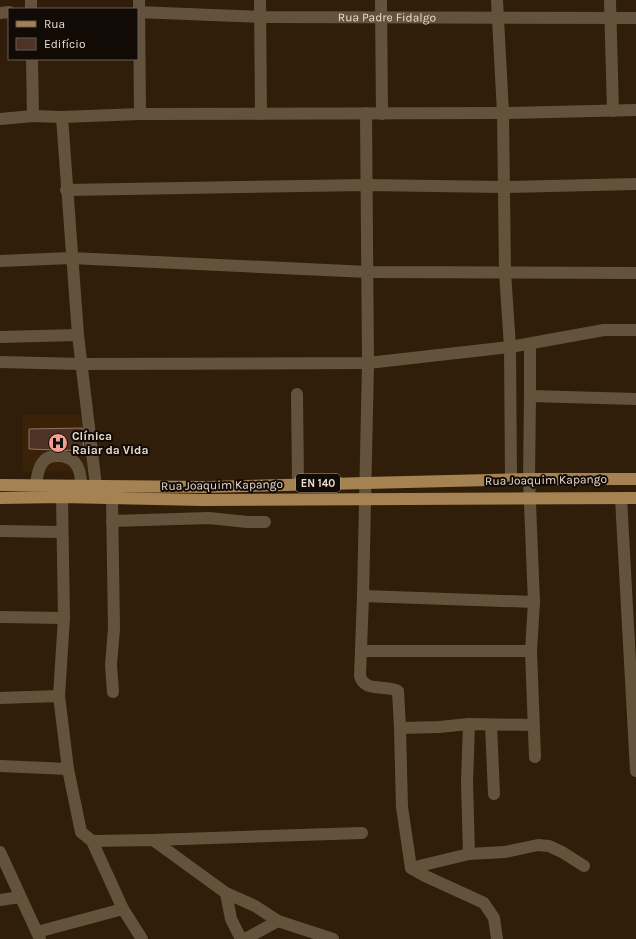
<svg xmlns="http://www.w3.org/2000/svg" width="636" height="939" viewBox="0 0 636 939" font-family="Karla,sans-serif">
	<style>
		.built { fill: #392208 }
		.building { fill: #4c3325; stroke: #917566 }
		.lines { fill: none; stroke-linecap: round; stroke-linejoin: round }
		.minor { stroke: #64533c; stroke-width: 12 }
		.major { stroke: #a58251; stroke-width: 12 }
		.labels { text-anchor: middle; stroke-width: 4; stroke-linejoin: round; paint-order: stroke }
		.shield { fill: #120a04; stroke: #a99e94; stroke-width: 1 }
		.shield-label { font-size: 11px; font-weight: bold; fill: #eaddd1 }
		.street-label { font-size: 12px; fill: #eaddd1; stroke: #120a04 }
		.poi-label { font-size: 12px; font-weight: bold; fill: #eaddd1; stroke: #120a04; text-anchor: start }
	</style>
	<rect width="100%" height="100%" fill="#301e0a"/>
	<path class="built" d="M23 415H91L93 471 23 472Z"/>
	<path class="building" d="M82 428 84 451 29 449V429Z"/>
	<g class="lines">
		<g class="minor">
			<path d="M139 0 140 114"/>
			<path d="M260 0 261 114"/>
			<path d="M381 0 382 114"/>
			<path d="M497 0 503 113 505 272 510 347 511 480"/>
			<path d="M610 0 613 111"/>
			<path d="M31 9V0"/>
			<path id="s1" d="M137 12 261 17 636 18"/>
			<path d="M0 13 9 12"/>
			<path d="M32 59 33 116"/>
			<path d="M366 113 368 363 363 596 360 676C365 693 385 684 398 691L400 728 439 727 469 724 533 725"/>
			<path d="M62 117 78 335 96 486"/>
			<path d="M0 119 33 116 62 117 140 114 503 113 636 110"/>
			<path d="M66 190 366 185 503 187 636 184"/>
			<path d="M0 261 71 258 368 272 636 273"/>
			<path d="M0 337 78 335"/>
			<path d="M0 362 81 364 368 363 510 347 604 330H636"/>
			<path d="M297 394 298 483"/>
			<path d="M530 396V344"/>
			<path d="M36 485C37 477 38 468 43 462 47 457 52 456 57 456 76 456 81 469 81 485"/>
			<path d="M62 497 64 618 59 696 68 769 81 832 92 841 153 840 226 893 255 906 278 921 333 939"/>
			<path d="M112 498 114 629 111 665 113 692"/>
			<path d="M621 498 636 771"/>
			<path d="M112 521 209 518 247 522H265"/>
			<path d="M0 531 62 532"/>
			<path d="M363 596 534 602"/>
			<path d="M0 617 64 618"/>
			<path d="M361 651H531"/>
			<path d="M0 698 59 696"/>
			<path d="M469 724 467 782 469 854"/>
			<path d="M491 725 494 794"/>
			<path d="M400 728 402 807 411 868 423 875 484 903 494 918 497 939"/>
			<path d="M535 757 531 651 534 602 529 479 530 396 636 399"/>
			<path d="M0 766 68 769"/>
			<path d="M153 840 362 833"/>
			<path d="M92 841 123 909 142 939"/>
			<path d="M0 852 40 939"/>
			<path d="M411 868 469 854 505 852 538 845 549 846 562 852 584 866"/>
			<path d="M226 893 231 919 241 939"/>
			<path d="M0 900 20 897"/>
			<path d="M37 932 123 909"/>
			<path d="M245 939 278 921"/>
		</g>
		<path class="major" d="M0 485 206 487 529 479H636
			M0 498 62 497 202 500 636 498"/>
	</g>
	<defs>
		<symbol id="hospital-disc" viewBox="-11 -11 22 22"><circle r="9.5" fill="#f59d8f" stroke="#120a04"/><path d="M-5-5h3v3.5h4V-5h3V5h-3V1.5h-4V5h-3Z" fill="#111"/></symbol>
	</defs>
	<g fill-rule="evenodd">
		<use href="#hospital-disc" x="47" y="432" width="22" height="22"/>
	</g>
	<g class="labels">
		<rect class="shield" x="296" y="474" width="44" height="18" rx="3"/>
		<g class="shield-label">
			<text x="318" y="487">EN 140</text>
		</g>
		<g class="street-label">
			<text dy="4" stroke="none"><textPath href="#s1" startOffset="250">Rua Padre Fidalgo</textPath></text>
			<text transform="translate(546 480) rotate(-1)" y="4">Rua Joaquim Kapango</text>
			<text transform="translate(222 485) rotate(-1)" y="4">Rua Joaquim Kapango</text>
		</g>
		<g class="poi-label">
			<text x="72" y="440">Clínica<tspan x="72" dy="14">Raiar da Vida</tspan></text>
		</g>
	</g>
	<rect x="8" y="8" width="130" height="52" fill="#120a04" stroke="#685e56"/>
	<rect x="16" y="21" width="20" height="6" fill="#a58251" stroke="#685e56"/>
	<text x="44" y="28" font-size="12" fill="#eaddd1">Rua</text>
	<rect x="16" y="38" width="20" height="12" fill="#4c3325" stroke="#685e56"/>
	<text x="44" y="48" font-size="12" fill="#eaddd1">Edifício</text>
</svg>
